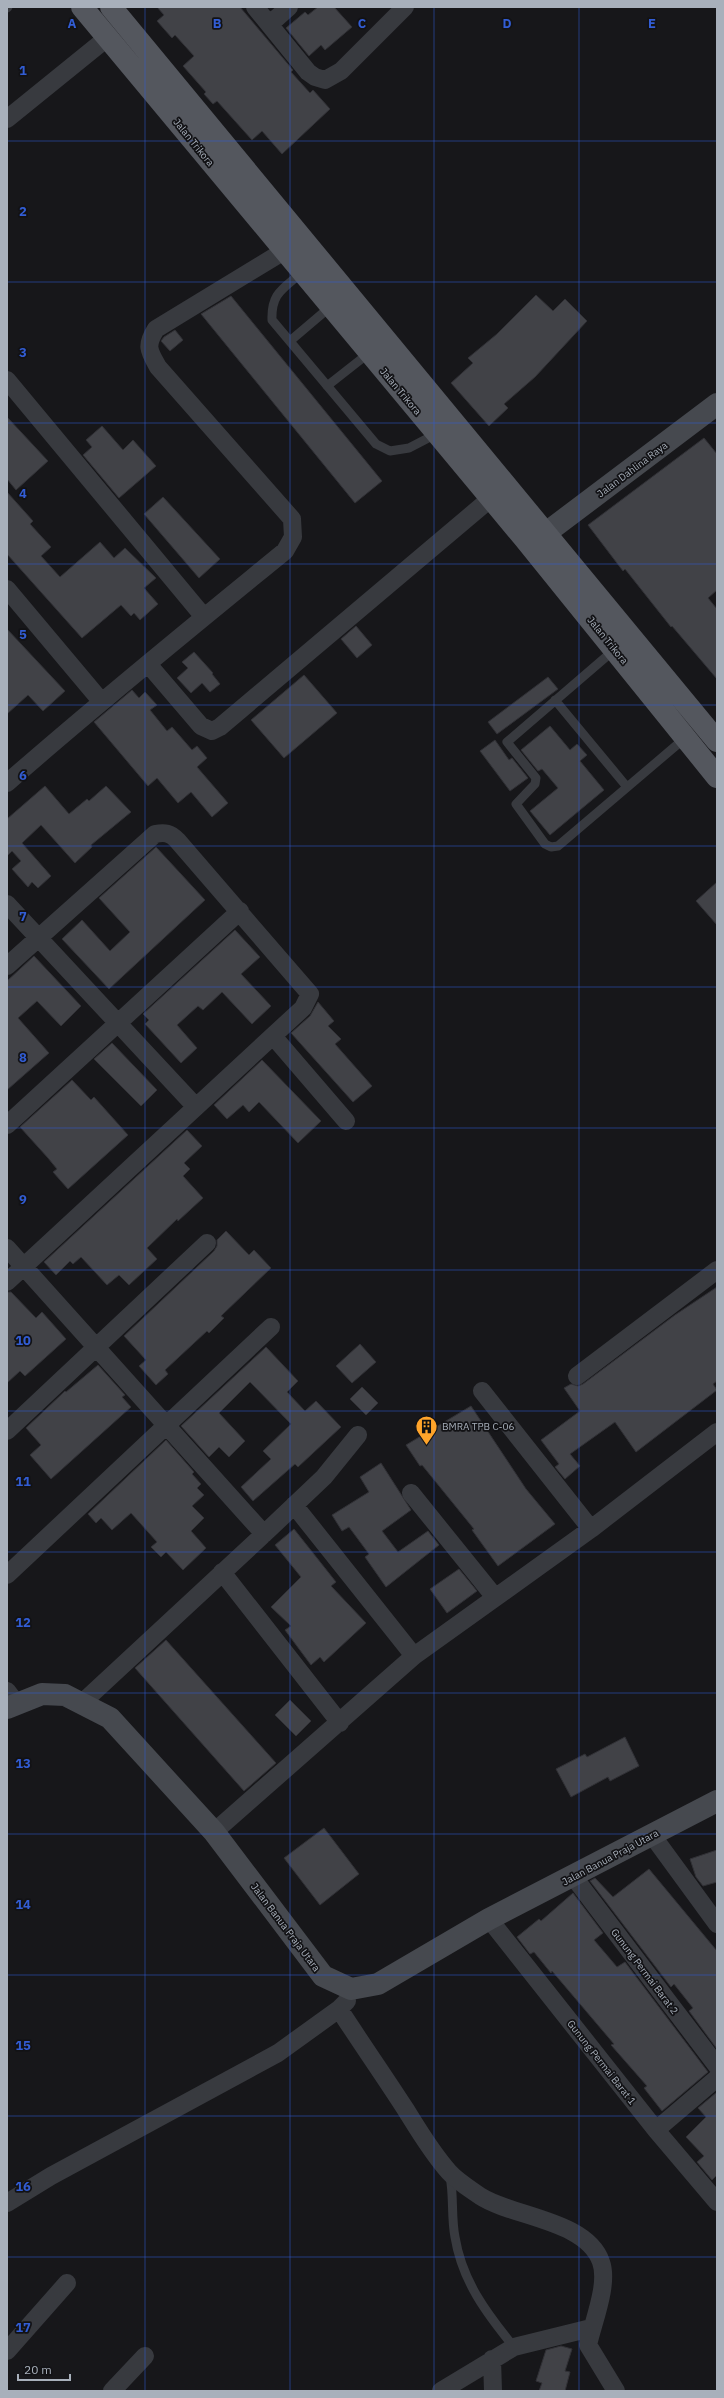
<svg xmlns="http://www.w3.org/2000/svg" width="724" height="2398" viewBox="0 0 724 2398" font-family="'IBM Plex Sans',sans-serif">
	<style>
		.building { fill: #414247; stroke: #313136 }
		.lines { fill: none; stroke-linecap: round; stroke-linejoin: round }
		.lane { stroke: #383a3f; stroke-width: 9 }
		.street { stroke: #383a3f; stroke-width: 18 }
		.secondary { stroke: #46494f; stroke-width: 22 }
		.primary { stroke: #54575e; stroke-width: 22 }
		.grid { fill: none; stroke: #325dd4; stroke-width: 1; stroke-opacity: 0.55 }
		.labels { text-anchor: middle; stroke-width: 3.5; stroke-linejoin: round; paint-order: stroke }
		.street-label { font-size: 10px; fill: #a8b0bb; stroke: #121215 }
		.poi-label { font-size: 10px; fill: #a8b0bb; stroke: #121215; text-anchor: start }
		.grid-label { font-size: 13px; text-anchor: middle; font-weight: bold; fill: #325dd4; stroke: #121215; stroke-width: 3.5; stroke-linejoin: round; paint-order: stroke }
	</style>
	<rect width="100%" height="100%" fill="#17171a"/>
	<path class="building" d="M157 7H240L293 70 291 72 310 93 313 90 330 109 282 154 262 131 252 140 217 101 213 104 204 94 206 92 183 66 194 56 175 35 172 38 157 21 164 15Z
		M318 7H334L352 27 325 50 321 45 309 56 286 28 305 12 308 15Z
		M536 295 553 311 565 299 587 321 535 377 504 404 508 408 489 426 451 383 473 363 468 358 497 334Z
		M231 296 382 481 355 503 201 314Z
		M175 330 183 340 170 351 161 341 164 337Z
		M7 417 48 461 16 490 7 479Z
		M102 426 123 450 133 440 156 466 119 498 83 455 92 447 86 440Z
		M704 438 717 454V590L708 598 717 609V679L672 626 671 627 625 569 623 571 588 525Z
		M7 492 33 521 30 524 51 547 41 556 60 577 100 542 114 558 125 548 156 578 144 588 158 604 140 620 134 613 131 616 121 605 82 638 7 554Z
		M163 497 220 559 199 578 144 514Z
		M356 626 372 645 357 658 341 639Z
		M7 629 65 691 43 711 28 695 7 714Z
		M194 652 213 673 212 674 220 684 210 692 202 683 191 693 177 678 188 668 182 662Z
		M304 675 337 713 284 758 251 720Z
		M548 677 558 689 497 734 488 722Z
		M132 690 139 698 145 692 157 705 150 710 167 731 172 727 192 750 197 746 207 758 197 767 228 803 212 817 191 792 178 803 157 778 148 786 94 722Z
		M550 726 570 750 577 744 587 755 580 761 604 790 550 835 530 811 558 788 542 769 538 771 521 750Z
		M495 740 509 760 512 758 528 778 510 791 480 751Z
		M45 786 69 814 87 799 89 801 106 786 131 812 91 845 92 847 75 863 41 825 22 843 51 876 38 888 32 882 28 887 12 869 21 861 12 851 7 856V819Z
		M156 847 205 900 109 989 62 939 82 920 110 951 130 932 99 898Z
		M717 882V925L696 901Z
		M235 930 260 957 241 974 271 1006 252 1024 222 992 203 1010 198 1006 177 1025 197 1048 181 1063 145 1024 149 1020 143 1014Z
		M34 956 81 1006 61 1026 37 1001 18 1018 49 1053 7 1090V981Z
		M318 1002 334 1021 328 1026 341 1039 335 1044 372 1086 353 1102 291 1033 310 1016Z
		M112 1043 157 1090 141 1106 94 1059Z
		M262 1060 321 1121 298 1143 259 1102 249 1112 243 1105 227 1119 214 1105Z
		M72 1080 91 1100 94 1097 128 1135 68 1189 53 1172 57 1169 48 1158 20 1127Z
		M187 1130 202 1146 184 1163 190 1169 183 1176 203 1198 178 1221 177 1219 147 1248 157 1259 129 1285 119 1275 107 1285 81 1257 73 1264 70 1261 56 1275 44 1262Z
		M226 1231 249 1255 254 1250 271 1268 221 1316 224 1318 209 1333 207 1331 165 1370 168 1374 156 1385 139 1366 146 1360 124 1336 214 1251 217 1246V1240Z
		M717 1287V1381L713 1384 717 1390 636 1452 615 1422 570 1454 580 1466 565 1479 555 1467 559 1464 541 1440 580 1411 564 1388 571 1384 578 1386 583 1384 675 1315Z
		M7 1292H11L36 1318 42 1312 66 1339 25 1376 20 1371 7 1383Z
		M360 1344 376 1362 352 1383 336 1366Z
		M266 1347 298 1381 287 1392 305 1411 316 1401 341 1427 298 1467 295 1464 253 1501 241 1487 271 1459 263 1451 291 1424 250 1382 219 1413 245 1441 229 1457 219 1447 209 1457 181 1426Z
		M98 1365 125 1395 122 1397 131 1407 51 1479 30 1455 41 1445 26 1428 65 1391 66 1392Z
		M362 1387 378 1403 366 1415 350 1399Z
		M471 1406 526 1489 555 1524 498 1566 472 1530 474 1529 422 1465 420 1466 406 1445Z
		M166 1440 194 1472 192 1474 201 1484 197 1488 204 1495 192 1506 204 1518 191 1531 206 1548 183 1570 166 1552 161 1557 151 1547 157 1542 131 1513 112 1530 101 1518 96 1523 88 1514Z
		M381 1463 411 1510 382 1531 398 1552 428 1531 439 1545 386 1587 365 1557 369 1554 349 1527 342 1531 332 1515 369 1492 360 1477Z
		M294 1529 336 1582 331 1586 366 1623 324 1662 320 1657 311 1665 285 1630 291 1626 271 1607 301 1577 275 1545Z
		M459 1569 477 1591 447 1613 430 1589Z
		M166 1640 276 1763 244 1791 135 1668Z
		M290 1700 311 1721 296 1736 275 1715Z
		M625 1737 639 1766 610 1781 608 1777 571 1797 556 1769 585 1754 587 1757Z
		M324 1828 359 1874 320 1905 284 1858Z
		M717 1850V1882L703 1886 696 1877 690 1859Z
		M649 1869 717 1951V2049L689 2011 693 2008 674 1984 671 1987 590 1881 595 1878 613 1897Z
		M573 1893 603 1933 594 1940 617 1967 625 1962 708 2072 662 2111 644 2088 647 2086 611 2045 614 2044 552 1971 551 1973 534 1952 530 1954 517 1937 539 1919 541 1921Z
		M717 2092V2175L712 2180 697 2162 704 2156 686 2137 706 2117 698 2108Z
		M561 2346 572 2349 565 2371 570 2372 565 2391H539L542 2383 536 2381 546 2350Z"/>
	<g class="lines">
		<path class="lane" d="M7 8 8 7
			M301 273C283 289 271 293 272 320L376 444 390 451 409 448 436 434
			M290 341 330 307
			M327 386 369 353
			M614 650 507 742 536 778 535 784 516 804 545 844 551 847 558 846 685 738
			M555 700 627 787
			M450 2176C454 2196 451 2217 455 2237 462 2281 487 2314 514 2347"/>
		<path class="street" d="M255 7 308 72 315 77 325 80 341 71 405 7
			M270 24 289 7
			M7 119 107 38
			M7 380 204 617
			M7 589 101 701
			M148 664 201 726 212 731 220 727 490 499
			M7 783C98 703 192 627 285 551L293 537 292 519 158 367C149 351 145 346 156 329L284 251
			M7 904 196 1107
			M7 966 155 834C165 832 170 833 177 840L310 994 303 1008 7 1282
			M273 1036 346 1121
			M7 1125 240 911
			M7 1248 264 1534
			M577 1376 717 1270
			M482 1391 591 1529
			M7 1431 207 1243
			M411 1493 494 1596
			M294 1505 414 1656
			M222 1572 340 1723
			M7 1575 271 1327
			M7 1691 16 1703
			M83 1702 264 1534 324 1477 358 1435
			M214 1832 414 1656 591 1529 717 1432
			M652 1835 717 1924
			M573 1876 717 2066
			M489 1919 656 2130 717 2202
			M339 2009C361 2043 384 2076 406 2110 419 2131 432 2153 449 2172 457 2181 470 2189 480 2196 512 2217 587 2220 601 2262 609 2284 593 2322 588 2345L616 2391
			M656 2130 717 2078
			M7 2203 51 2176 278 2053 339 2009 347 2001
			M7 2351 67 2283
			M492 2359 493 2391
			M112 2391 145 2356
			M441 2391 514 2347 591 2328"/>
		<path class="secondary" d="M546 533 717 404
			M7 1708 42 1694 65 1695 110 1718 214 1832 323 1976 351 1989 378 1984 489 1919 717 1801"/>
		<path class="primary" d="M82 7 524 538 717 777
			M111 7 717 741"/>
	</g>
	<path class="grid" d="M145 7V2391M290 7V2391M434 7V2391M579 7V2391M7 141H717M7 282H717M7 423H717M7 564H717M7 705H717M7 846H717M7 987H717M7 1128H717M7 1270H717M7 1411H717M7 1552H717M7 1693H717M7 1834H717M7 1975H717M7 2116H717M7 2257H717"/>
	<defs>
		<symbol id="building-pin" viewBox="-11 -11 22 30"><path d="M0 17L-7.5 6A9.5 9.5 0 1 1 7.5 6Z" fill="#ffa42a" stroke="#121215"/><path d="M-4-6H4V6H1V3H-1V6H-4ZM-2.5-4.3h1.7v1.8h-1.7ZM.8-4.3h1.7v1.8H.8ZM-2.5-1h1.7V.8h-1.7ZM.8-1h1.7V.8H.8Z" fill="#111"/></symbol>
	</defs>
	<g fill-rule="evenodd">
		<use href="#building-pin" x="414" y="1414" width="25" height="34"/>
	</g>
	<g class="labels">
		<g class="street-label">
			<text transform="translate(194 142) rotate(51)" y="4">Jalan Trikora</text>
			<text transform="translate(401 391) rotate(50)" y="4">Jalan Trikora</text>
			<text transform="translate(632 469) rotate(-37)" y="4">Jalan Dahlina Raya</text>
			<text transform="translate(608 640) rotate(51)" y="4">Jalan Trikora</text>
			<text transform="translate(610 1857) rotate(-28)" y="4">Jalan Banua Praja Utara</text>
			<text transform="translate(286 1927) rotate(53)" y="4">Jalan Banua Praja Utara</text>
			<text transform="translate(645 1971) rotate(53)" y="4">Gunung Permai Barat 2</text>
			<text transform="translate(602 2062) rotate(52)" y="4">Gunung Permai Barat 1</text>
		</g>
		<g class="poi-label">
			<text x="442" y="1430">BMRA TPB C-06</text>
		</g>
	</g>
	<g class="grid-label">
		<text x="72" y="28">A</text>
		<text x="217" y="28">B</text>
		<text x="362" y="28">C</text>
		<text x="507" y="28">D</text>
		<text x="652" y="28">E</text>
		<text x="23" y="75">1</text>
		<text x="23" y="216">2</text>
		<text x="23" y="357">3</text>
		<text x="23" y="498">4</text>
		<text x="23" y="639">5</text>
		<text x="23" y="780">6</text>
		<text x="23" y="921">7</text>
		<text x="23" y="1062">8</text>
		<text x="23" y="1204">9</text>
		<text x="23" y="1345">10</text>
		<text x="23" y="1486">11</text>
		<text x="23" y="1627">12</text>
		<text x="23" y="1768">13</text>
		<text x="23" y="1909">14</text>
		<text x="23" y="2050">15</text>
		<text x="23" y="2191">16</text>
		<text x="23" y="2332">17</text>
	</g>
	<rect width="724" height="2398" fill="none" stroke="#a8b0bb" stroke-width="16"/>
	<path d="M18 2374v6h52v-6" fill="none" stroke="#a8b0bb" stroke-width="2"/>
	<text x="24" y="2374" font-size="12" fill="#a8b0bb" stroke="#121215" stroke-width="3" paint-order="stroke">20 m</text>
</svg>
